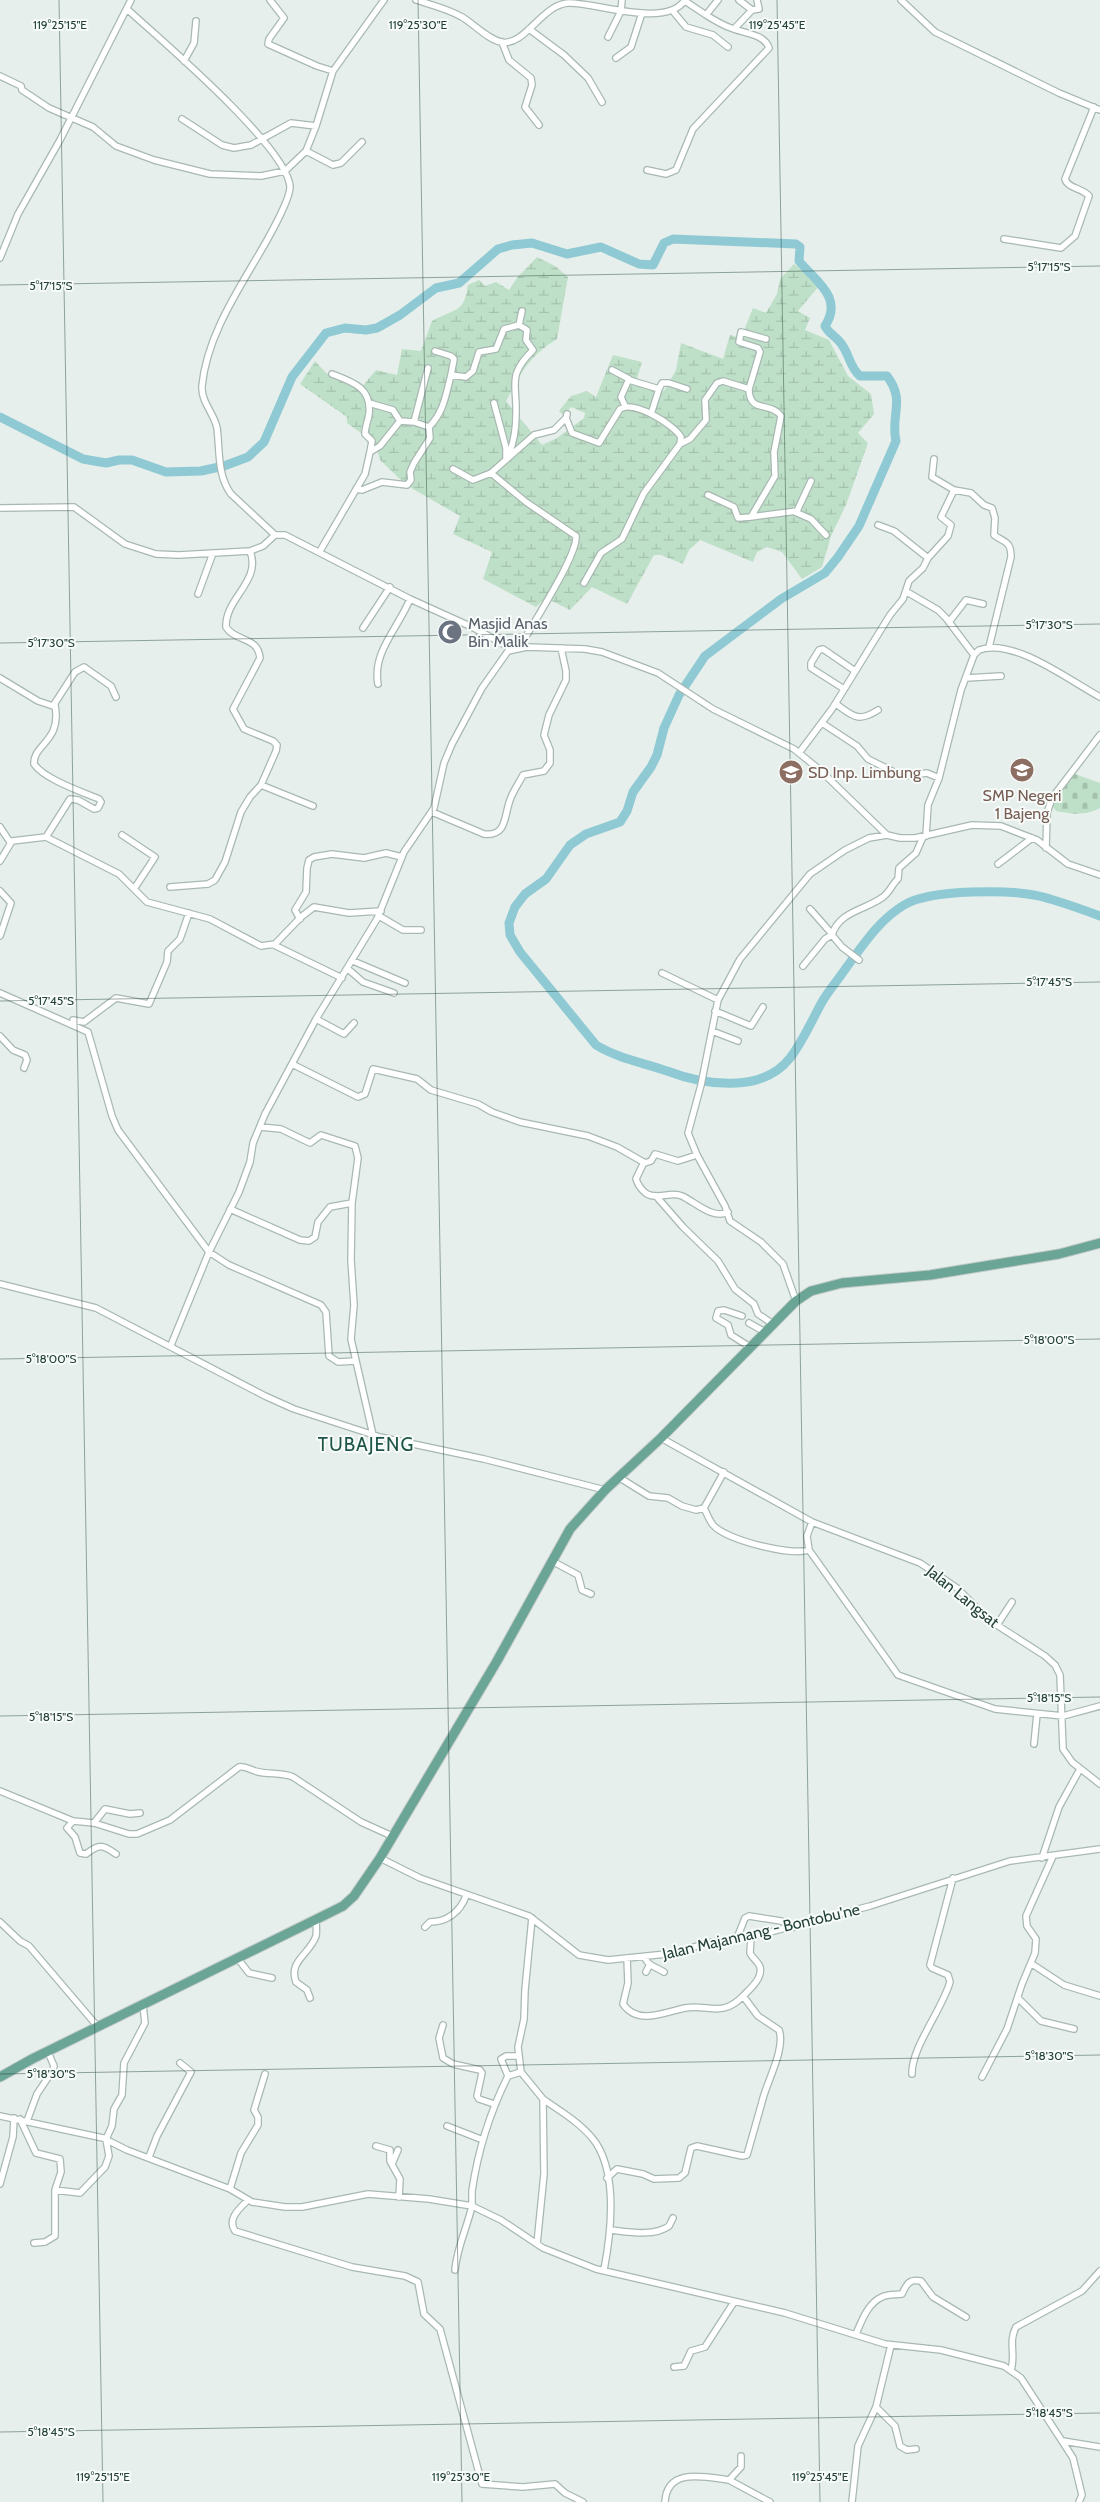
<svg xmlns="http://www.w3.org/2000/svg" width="1100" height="2502" viewBox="0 0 1100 2502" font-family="Cabin,sans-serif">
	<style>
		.wetland { fill: url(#wetland-marsh) }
		.cemetery { fill: url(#cemetery-stones) }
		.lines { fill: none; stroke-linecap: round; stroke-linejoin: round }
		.river { stroke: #8ec9d4; stroke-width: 9 }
		.minor-casing { stroke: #a8b8b2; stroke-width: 8 }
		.primary-casing { stroke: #c2cac8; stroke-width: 11 }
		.minor { stroke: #fff; stroke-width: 5.5 }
		.primary { stroke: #6aa596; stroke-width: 9 }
		.ticks { fill: none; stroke: #24423a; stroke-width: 1; stroke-opacity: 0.45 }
		.labels { text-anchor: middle; stroke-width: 4; stroke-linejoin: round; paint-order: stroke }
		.worship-label { font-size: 16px; fill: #5b616d; stroke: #f7fbf9; text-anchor: start }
		.education-label { font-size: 16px; fill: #785e54; stroke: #f7fbf9; text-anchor: start }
		.street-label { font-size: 16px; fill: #24423a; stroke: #f7fbf9 }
		.quarter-label { font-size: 19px; letter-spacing: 1px; fill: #1f5548; stroke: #f7fbf9 }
		.ticks-label { font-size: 12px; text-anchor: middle; fill: #24423a; stroke: #f7fbf9; stroke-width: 4; stroke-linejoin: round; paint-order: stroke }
	</style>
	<defs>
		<pattern id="wetland-marsh" width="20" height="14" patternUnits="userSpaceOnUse" patternTransform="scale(1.25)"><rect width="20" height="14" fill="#bfe0c8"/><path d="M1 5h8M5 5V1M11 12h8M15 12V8" fill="none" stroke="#a4c1ad"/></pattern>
		<pattern id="cemetery-stones" width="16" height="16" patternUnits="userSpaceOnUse" patternTransform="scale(1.25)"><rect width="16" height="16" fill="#bfe0c8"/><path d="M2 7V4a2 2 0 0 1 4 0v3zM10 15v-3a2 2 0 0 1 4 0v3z" fill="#a4c1ad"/></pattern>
	</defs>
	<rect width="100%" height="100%" fill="#e6efeb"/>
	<path class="wetland" d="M537 257 555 266 568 277 557 339C528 357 522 372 506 401L542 445 557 438 584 418 585 413 571 407 564 416 559 411 571 396 587 391 596 397 613 355 642 362 636 382 664 391 676 370 681 343 723 359 730 335 741 338 753 308 766 313 777 294 780 279 794 264 819 286 798 311 810 318 805 330 829 340 848 376 871 394 874 414 858 433 868 443 846 505 831 536 822 567 802 579 782 552 767 547 757 552 753 562 700 540 689 550 683 564 661 555H654L627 604 592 587 570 610 546 598 536 607 483 579 492 552 453 534 460 516 406 485 380 460 375 443 347 423V417L300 384 315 361 327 374 338 376 362 387 376 370 397 375 402 349 421 351 432 321C455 308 464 314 468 285L479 280 485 286 496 282 509 290 517 278Z"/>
	<path class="cemetery" d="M1072 773 1100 783V808C1085 816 1072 814 1056 811L1052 805Z"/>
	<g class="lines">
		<path class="river" d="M0 417 83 459 106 463 119 460H132L166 472 201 471 224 466 248 457 264 442 292 377 326 333 345 328 366 330 377 328 400 315 436 288 459 283 498 249 512 245 532 243 567 254 601 247 639 264 653 265 664 243 673 239 796 244 800 247 799 261C815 281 844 297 825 326 829 334 834 335 839 341 849 351 849 367 860 376H887C906 401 890 415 896 441L859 526 838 557 825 573 781 599 705 656 679 695 664 728 657 755 651 767 633 792 627 811 620 822 586 834 570 845 546 879 525 894 515 907 509 923 510 935 520 952 596 1045C617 1058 644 1063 667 1071 704 1085 762 1094 790 1058 803 1041 812 1020 822 1002 829 990 838 980 846 968 863 945 879 920 904 905 930 889 1013 889 1043 897 1062 902 1081 909 1100 916"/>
		<defs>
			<path id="minor" d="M270 0 284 18 269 39 268 44 317 66 333 71
				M416 0C432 5 448 9 462 17 474 24 487 39 501 42 525 47 541 5 568 3 596 2 666 29 685 0
				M901 0 935 32 1059 93 1100 110
				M685 1 706 15
				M127 9C162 41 285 145 290 186 291 198 272 231 266 242 241 286 207 334 202 386 201 402 214 413 217 428 220 451 217 475 231 494L275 535
				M672 10 686 27 713 35 728 47
				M752 10 759 9 757 0
				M529 29 564 55 588 78 602 102
				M734 29 752 10 739 0
				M608 37 621 11 622 0
				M502 42 509 60 531 78 532 85 525 107 539 125
				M616 58 631 47 642 13
				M184 61 194 43 196 21
				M0 76 21 86 22 90 49 108 93 127 116 146 154 160 210 174 261 176 285 171 306 151 316 126
				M182 119 222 145 234 148 251 145 291 123 316 126 333 71 384 0
				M306 151 333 165 341 163 362 142
				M647 170 666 174 676 170 693 129 769 48C765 34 743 33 731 28 722 25 714 20 706 15L718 0
				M1004 239 1061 248 1075 236 1089 196C1083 188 1068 189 1065 179L1094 107
				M0 258 18 214 60 140 131 0
				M435 351 451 356 454 359 451 375
				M612 370 629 379 621 397 625 406
				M332 374C353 382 372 388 369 414 368 421 365 427 365 434L372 441 370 452
				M629 380 659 389 662 383H669L687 389
				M369 403 393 410 400 421
				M494 403 506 448V458
				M651 414 659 389
				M566 418 572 433 599 443 620 409C634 400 673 424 681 437L680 444 644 493 622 539 601 553 584 583
				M414 422 428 368
				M680 444 690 439 706 420 705 400 717 383 723 381 749 389 760 352 758 348 739 342 741 332 766 339
				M508 456C514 443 516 429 516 414 517 383 507 376 533 350L526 340 527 330 519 325
				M453 469 473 480 491 473 526 502 576 536C578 555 531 626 520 647
				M491 473 534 435 554 430 566 418 567 414
				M356 489 362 490 382 482 407 485 411 480 410 472 414 463 430 438 429 427
				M954 490 971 493 984 505 992 508 995 518 994 535C1005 543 1011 541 1011 557L989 647
				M708 495 734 507 738 518 751 517 775 476 774 452 781 416C771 401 749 414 749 389
				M0 508 74 507 125 544 156 554 179 555 250 551 263 546 275 535H285L410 599 474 628 512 649
				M795 512 811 519 826 535
				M751 517 797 511 811 481
				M878 525 894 531 928 558
				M320 551 365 474 370 452 380 446 400 421 414 422 429 427C444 412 446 394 451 375L466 377 473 371 479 352 496 349 504 329 519 325 522 311
				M907 592 938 610 946 618 974 655
				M198 594 213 553
				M949 622 966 600 983 604
				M363 628 390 587
				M0 678 38 701 53 706 75 672 84 667 111 686 116 697
				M966 678 1001 676
				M378 684C372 652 399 627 410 599
				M844 689 811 668V663L819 650 823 649 855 671
				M836 704C853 716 858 723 878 710
				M822 723 857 746 868 759 894 772 907 776 927 773 939 778
				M799 753 832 709 890 615 903 599 909 581 923 568 928 558 948 536 951 525 941 517 954 490 932 477 934 459
				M261 785 313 806
				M432 812 484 834C507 837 504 816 510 800 513 791 519 783 523 775L544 771 550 763V750L544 735 549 715 566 680V671L561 648
				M0 827 10 842
				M122 835 155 857 134 889
				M926 836 928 805 939 778 961 690 974 655 979 650C1013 637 1070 681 1100 697
				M46 837 70 799 78 800 94 809 98 808 101 802 99 799C82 792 44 779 34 764 33 744 62 742 55 705
				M1046 848 1047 813 1052 798 1100 735
				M0 861 12 841 46 837 119 874 147 902 210 919 261 946 275 944 301 917 314 907 349 913 381 911
				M998 864 1032 838
				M170 887 208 884 215 880 225 862 241 812 250 797 261 785 276 751 277 745 273 741 244 729 233 709 260 658C258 636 235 642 226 627 225 598 262 581 250 551
				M0 891 11 903 0 936
				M810 909 832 934
				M379 916 403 930H421
				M300 919 295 910 306 892 307 868 309 860 314 857 332 854 364 858 386 853 402 857
				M274 945 342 978
				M859 960 842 947 832 935C839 911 866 910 883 897 890 892 892 884 898 879L899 868 916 853 923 837
				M353 961 405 983
				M803 966 825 939 832 935
				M348 969 363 982 394 993
				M662 973 718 1000
				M0 993 88 1032 112 1116 118 1130 209 1252 229 1265 321 1305 326 1312 329 1356 338 1362 355 1361
				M715 1011 751 1026 763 1007
				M316 1019 344 1034 354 1023
				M73 1020 84 1022 116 998 149 1004 167 962 168 951 180 939 189 913
				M712 1031 738 1041
				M0 1036 13 1050 25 1055 27 1060 24 1068
				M292 1064 358 1097 365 1094 373 1069 417 1079 431 1090 478 1104 492 1112 520 1122 588 1136 617 1147 645 1163 651 1161 655 1154 678 1161 697 1155
				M260 1127 281 1129 310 1143 321 1135 355 1146 358 1158 352 1203 351 1260 354 1305 351 1339 373 1435
				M644 1162 636 1179C638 1185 641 1190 647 1194 658 1200 671 1191 682 1196 695 1202 713 1220 728 1212
				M656 1196 683 1227 718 1261 735 1289 754 1304 758 1314 773 1324
				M230 1209 300 1240 309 1241 315 1237 318 1222 330 1207 352 1203
				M0 1284 96 1308 265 1396 294 1409 380 1437 484 1459 605 1490
				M796 1301 783 1264 761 1242 730 1221 725 1206 697 1155 688 1133 701 1085 718 1000 740 959 810 874 845 850 869 838 887 835 900 838H915L972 825 1001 826 1037 840 1068 864 1100 875
				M742 1316 724 1310 718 1311 716 1318 728 1325 731 1335 750 1347
				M749 1323 765 1332
				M171 1345 209 1252 239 1192 250 1162 253 1143 265 1114 316 1019 377 919 404 852 434 808 444 763 452 744 482 688 508 651 527 647 585 649 602 652 658 673 713 709 794 749 820 770 887 835
				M661 1438 812 1522 920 1563 957 1588 989 1620 1045 1656 1055 1665 1060 1675 1063 1749 1072 1762 1100 1784
				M620 1478 649 1496 668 1498 682 1506 696 1510 704 1508 724 1472
				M704 1508C707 1514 709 1520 713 1525 726 1540 790 1556 809 1550L807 1536 812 1522
				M809 1550 898 1675 995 1709 1063 1716 1100 1706
				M552 1561 578 1575 582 1590 591 1594
				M997 1625 1012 1602
				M1034 1744 1037 1714
				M0 1791 73 1821 94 1823 129 1834H137L170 1820 239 1767C245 1766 249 1769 255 1771 268 1775 281 1772 293 1777L361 1822 392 1836
				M73 1821 67 1828 75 1837 80 1853 86 1854C99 1844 102 1844 116 1854
				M94 1823 105 1809 130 1814 140 1813
				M380 1858 420 1878 529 1916 579 1955 608 1960 676 1953 706 1943 751 1937 870 1906 1010 1861 1100 1849
				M1042 1858 1059 1807 1080 1769
				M532 1918 525 1990 524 2019 518 2047 521 2072 543 2099 544 2174 537 2244
				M0 1922 20 1941 29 1946 98 2027
				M425 1927 430 1922C447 1922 460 1912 466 1896
				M737 1938 745 1918 749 1916 781 1921 794 1927
				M644 1957 649 1964 664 1972
				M627 1958 628 1983 623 2004C638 2026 665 2012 685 2008 709 2004 722 2018 743 1996
				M238 1959 249 1973 272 1978
				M1032 1964 1064 1985 1100 1996
				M646 1972 650 1964
				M310 1998 307 1990 296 1982C288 1961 310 1954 316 1936 317 1931 316 1925 316 1920
				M1018 1998 1041 2021 1074 2029
				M443 2025 439 2038 443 2058 453 2064 480 2070 482 2073 477 2096 479 2099 494 2104
				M912 2074C911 2048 942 2010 950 1982L948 1975 932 1968 930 1965 953 1878
				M508 2076 501 2059 506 2056H519
				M982 2077 1007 2029 1022 1984 1035 1953 1036 1939 1027 1926 1026 1916 1053 1856
				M543 2099C561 2112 583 2124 596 2143 618 2177 611 2233 604 2270
				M0 2116 103 2138 127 2150 230 2189 252 2202 285 2207H302L368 2194 429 2199 472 2206 501 2220 543 2248 596 2269 785 2313 885 2344 941 2350 1004 2366 1021 2378 1073 2458 1082 2495 1079 2502
				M20 2119 36 2153 60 2159 61 2172 55 2190 80 2193 105 2167 109 2156 106 2139 112 2126 114 2109 122 2095 124 2063 145 2023 143 2005
				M27 2121 37 2094 53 2070 54 2066 48 2052
				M447 2126 483 2140
				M376 2146 390 2150V2161L400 2179 399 2197
				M149 2157 157 2136 191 2072 180 2063
				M392 2164 398 2150
				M607 2178 617 2169 643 2174 654 2179 679 2178 685 2173 691 2148 697 2146 742 2156 747 2155C752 2137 757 2120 762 2102 766 2083 786 2049 779 2030L758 2016 743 1996C750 1989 763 1978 760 1967 758 1961 752 1958 750 1953L751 1937
				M0 2184 13 2137 14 2118
				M230 2189 241 2153 258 2125V2117L254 2110 265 2074
				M247 2201C239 2209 227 2219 235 2231L352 2267 405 2276 418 2282 424 2314 440 2329 482 2484 523 2487 555 2484 565 2493 583 2502
				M611 2230C628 2232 654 2237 669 2226L673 2218
				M34 2243 45 2242 55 2236V2190
				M455 2270C457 2247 467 2228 472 2206 472 2201 472 2196 472 2191 478 2150 490 2112 508 2076L521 2072
				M856 2334C862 2320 868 2303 882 2297 888 2294 896 2295 902 2294 907 2284 908 2279 921 2281L933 2297 966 2317
				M674 2367 684 2366 691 2351 705 2347 734 2302
				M1011 2370C1016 2354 1008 2342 1016 2327L1082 2291 1100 2271
				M876 2407 895 2426 900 2446 907 2450 916 2449
				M1063 2441 1100 2447
				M729 2480 770 2502
				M665 2502C667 2467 705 2477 729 2480L741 2467V2456
				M852 2502 858 2446 876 2407 891 2345"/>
			<path id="primary" d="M0 2077 32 2059 323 1916 343 1906 354 1896 380 1858 497 1661 570 1529 605 1490 661 1438 796 1301 811 1291 842 1283 930 1275 1059 1254 1100 1243"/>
		</defs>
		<use href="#minor" class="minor-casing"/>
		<use href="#primary" class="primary-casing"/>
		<use href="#minor" class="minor"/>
		<use href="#primary" class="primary"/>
	</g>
	<path class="ticks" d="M59 0 103 2502M418 0 462 2502M777 0 820 2502M0 285 1100 266M0 643 1100 624M0 1001 1100 982M0 1359 1100 1339M0 1716 1100 1697M0 2074 1100 2055M0 2432 1100 2413"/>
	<defs>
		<symbol id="mosque-disc" viewBox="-11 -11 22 22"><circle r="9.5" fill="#6b7280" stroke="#f7fbf9"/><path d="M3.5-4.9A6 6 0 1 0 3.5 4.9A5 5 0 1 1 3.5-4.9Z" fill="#fff"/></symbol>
		<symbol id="school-disc" viewBox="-11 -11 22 22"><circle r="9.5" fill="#8d6e63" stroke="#f7fbf9"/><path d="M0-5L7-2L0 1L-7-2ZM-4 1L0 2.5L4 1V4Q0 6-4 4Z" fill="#fff"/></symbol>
	</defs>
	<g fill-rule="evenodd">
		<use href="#mosque-disc" x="436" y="618" width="28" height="28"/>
		<use href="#school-disc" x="1008" y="756" width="28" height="28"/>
		<use href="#school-disc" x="777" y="758" width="28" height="28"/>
	</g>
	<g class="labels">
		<g class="worship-label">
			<text x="468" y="629">Masjid Anas<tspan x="468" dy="18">Bin Malik</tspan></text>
		</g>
		<g class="education-label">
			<text x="808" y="778">SD Inp. Limbung</text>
			<text x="1022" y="801" text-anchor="middle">SMP Negeri<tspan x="1022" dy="18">1 Bajeng</tspan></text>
		</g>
		<g class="street-label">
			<text transform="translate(963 1596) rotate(39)" y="6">Jalan Langsat</text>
			<text transform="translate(761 1931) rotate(-13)" y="6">Jalan Majannang - Bontobu'ne</text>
		</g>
		<g class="quarter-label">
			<text x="366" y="1451">TUBAJENG</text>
		</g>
	</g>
	<g class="ticks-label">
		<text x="60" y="29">119°25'15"E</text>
		<text x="418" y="29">119°25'30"E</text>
		<text x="777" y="29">119°25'45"E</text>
		<text x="1049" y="271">5°17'15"S</text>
		<text x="51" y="290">5°17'15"S</text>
		<text x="1049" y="629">5°17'30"S</text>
		<text x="51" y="647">5°17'30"S</text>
		<text x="1049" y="986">5°17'45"S</text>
		<text x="51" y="1005">5°17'45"S</text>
		<text x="1049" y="1344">5°18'00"S</text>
		<text x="51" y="1363">5°18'00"S</text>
		<text x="1049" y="1702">5°18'15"S</text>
		<text x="51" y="1721">5°18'15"S</text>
		<text x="1049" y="2060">5°18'30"S</text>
		<text x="51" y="2078">5°18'30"S</text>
		<text x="1049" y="2417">5°18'45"S</text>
		<text x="51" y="2436">5°18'45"S</text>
		<text x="103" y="2481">119°25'15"E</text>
		<text x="461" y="2481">119°25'30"E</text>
		<text x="820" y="2481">119°25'45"E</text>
	</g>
</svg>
